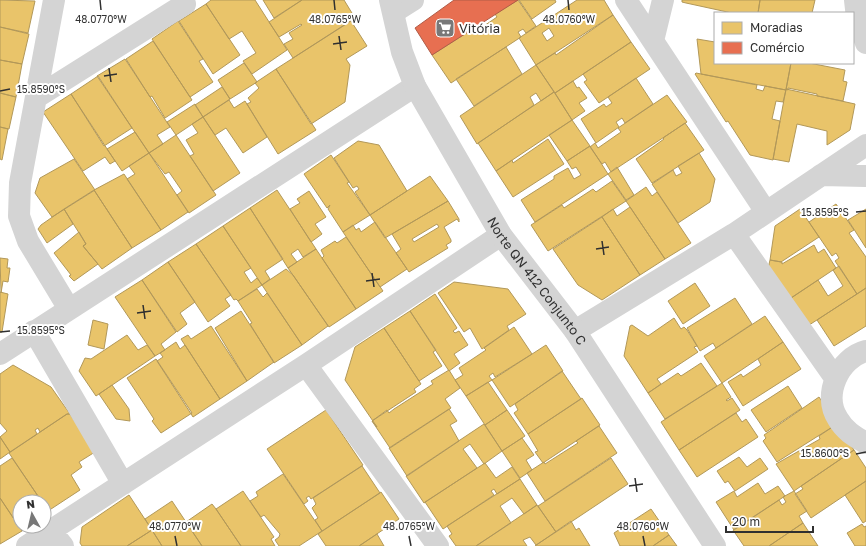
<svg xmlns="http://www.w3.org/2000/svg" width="866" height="546" viewBox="0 0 866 546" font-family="'Golos Text',sans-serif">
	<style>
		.homes { fill: #e9c46a; stroke: #b29859; fill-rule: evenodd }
		.shops { fill: #e76f51; stroke: #b05c47 }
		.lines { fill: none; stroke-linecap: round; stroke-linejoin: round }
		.minor { stroke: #d4d4d4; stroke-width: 22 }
		.tertiary { stroke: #d4d4d4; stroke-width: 22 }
		.ticks { fill: none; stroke: #303030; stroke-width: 1.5 }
		.labels { text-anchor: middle; stroke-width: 4; stroke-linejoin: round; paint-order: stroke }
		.poi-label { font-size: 13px; fill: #303030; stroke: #fff; text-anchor: start }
		.street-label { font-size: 13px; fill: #303030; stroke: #fff }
		.ticks-label { font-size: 10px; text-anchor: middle; fill: #303030; stroke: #fff; stroke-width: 4; stroke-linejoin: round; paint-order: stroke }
	</style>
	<rect width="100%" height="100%" fill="#fff"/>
	<path class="homes" d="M0 0 35 1 28 33 0 27Z
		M211 0H255L287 50 252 74 243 61 256 53 242 31 229 39 206 4Z
		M263 0H302L274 18Z
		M302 0H344L355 18 293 58 284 44 293 39 289 33 302 25 301 24 279 37 269 22Z
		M518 0 536 26 526 33 523 29 518 32 521 37 451 83 432 55 476 27 478 30 497 17 495 14Z
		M519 0H555L556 2 532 19Z
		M577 0H604L613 15 536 65 519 38ZM549 28 554 36 547 41 542 33Z
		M682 0H760L758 13H732L686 3 682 2Z
		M760 0H815L812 13H758Z
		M206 4 240 55 213 74 179 21Z
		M613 15 631 42 555 93 536 65 555 53 556 55Z
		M178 21 203 59 199 61 213 82 190 97 152 39Z
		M351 21 367 46 346 59 350 65 345 102 311 124 276 69Z
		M0 27 29 34 22 64 0 60Z
		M697 39 715 42V63H791L786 90 701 74Z
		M153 41 192 100 165 118 152 96 150 97 126 59Z
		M631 42 650 69 599 103 584 82 587 80 583 74Z
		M506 47 522 74 474 106 456 79Z
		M125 59 170 127 157 135 163 144 149 153 97 76Z
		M0 60 22 64 16 97 0 93Z
		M244 63 257 82 230 99 218 80Z
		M791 63H809L845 70 843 81 847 82 843 101 817 96V94L788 88V90L786 89Z
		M536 65 554 92 541 101 536 93 530 97 534 105 477 144 460 116Z
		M276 69 316 130 278 154 247 104 251 102 248 98 259 88 255 83Z
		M696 73 757 85 756 89 763 91 765 86 786 90 783 102 776 101 772 119 780 121 773 160 750 155 728 121 726 122 695 74Z
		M98 76 132 128 104 146 71 94Z
		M636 78 653 104 625 123 622 118 616 122 619 127 596 143 581 119 604 104 606 107 612 103 608 97Z
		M573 81 577 88 579 87 587 98 579 103 585 111 572 120 555 93Z
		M222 87 230 99 203 117 195 105Z
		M786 89 855 104 850 130 827 145V131L797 124 789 162 773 159Z
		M554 92 572 120 496 171 478 143Z
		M0 93 16 97 9 129 0 127Z
		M71 94 115 161 110 164 105 157 83 171 43 112Z
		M667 95 687 122 611 172 605 162 602 164 590 147 595 143 598 148 621 132 618 128Z
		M229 100 234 108 245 101 267 137 243 153 226 128 215 135 203 117Z
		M195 104 203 117 176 135 167 122Z
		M203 117 240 173 213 191 190 156 194 154 186 140 198 133 192 124Z
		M572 120 590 146 567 161 549 135Z
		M685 123 704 150 652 183 636 159 664 139 663 138Z
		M0 127 8 129 2 160 0 159Z
		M135 132 149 153 122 171 107 149Z
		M176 135 216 195 189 213 177 195 182 191 169 172 165 174 149 153Z
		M548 139 564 164 513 197 496 171 512 160 513 163Z
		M358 141 379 145 407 191 370 215 355 192 359 189 357 186 353 188 334 158Z
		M590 146 608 174 535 222 521 200 554 179V176L568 168 574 179 581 175 576 167 572 169 567 161Z
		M149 153 188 212 161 230 127 179 135 174 129 166Z
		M699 153 715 179 710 202 678 223 652 184 673 170 676 176 682 173 678 166Z
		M331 155 349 182 347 183 370 215 343 232 328 209 330 205 327 208 304 174Z
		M74 159 95 190 52 217 35 193 40 178Z
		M617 167 634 195 626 200 608 174Z
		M124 174 161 230 132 248 94 190Z
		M430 176 448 201 385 238 370 215Z
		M612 181 626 201 548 251 531 225 562 205 564 208 593 189 596 192Z
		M646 187 652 196 657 192 691 243 665 259 626 201Z
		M94 190 132 248 102 269 83 246 86 244 64 209Z
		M277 190 316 249 303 257 298 249 291 254 297 262 288 268 250 208Z
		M309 191 326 217 315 224 322 234 311 242 290 209 300 203 297 199Z
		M448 201 459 219V222L457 219 444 227 451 240V242L446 245 448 248 409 272 396 253 401 249 392 234ZM437 224 439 227 414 242 412 239Z
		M836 204 854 230 849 233 866 257V288L857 294 835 261 839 258 836 253 832 256 809 222Z
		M630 207 665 259 640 275 602 217 613 209 617 216Z
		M250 208 283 259 265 271 270 279 262 285 223 226Z
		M64 209 73 224 47 243 38 229 41 225Z
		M800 209 819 237 781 262 770 260 775 226Z
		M866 209V248L848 220Z
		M602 217 640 275 602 300 578 285 553 249Z
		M375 222 407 269 380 287 343 232 353 225 356 230 359 228 361 232Z
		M223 226 251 268 244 272 251 283 257 278 262 285 238 301 236 299 234 300 196 244Z
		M79 232 86 244 83 246 98 264 74 281 69 276 71 275 54 253Z
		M346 237 383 291 356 309 322 258 324 256 321 250 335 241 337 243Z
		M196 244 231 295 225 299 230 306 208 322 168 262Z
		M814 245 818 253 824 249 836 268 785 302 766 277 770 260 782 262V264Z
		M316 249 356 309 329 327 288 268Z
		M0 258 8 259 7 268H10L8 282 3 281 1 293Z
		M168 262 195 302 180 313 187 324 177 332 142 280Z
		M839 266 857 294 803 329 785 302 818 280 828 296 843 286 833 270Z
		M286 269 293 275 328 326 302 345 262 285Z
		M142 280 176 332 161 344 165 350 155 356 115 297Z
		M454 282 508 289 526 314 507 326 509 330 482 349 470 328 464 332 438 293Z
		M695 283 710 306 683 324 668 301Z
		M866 288V326L834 346 817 320Z
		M257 289 263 297 267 293 302 345 274 363 250 324 252 323 238 301Z
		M0 292 8 294 2 332H0Z
		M435 294 457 328 453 331 455 333 459 331 468 345 454 354 460 363 449 371 410 311Z
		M735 298 752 324 716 348 713 343 700 351 687 328Z
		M241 311 274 362 247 381 215 328Z
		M410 311 436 350 433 352 442 366 419 381 384 328Z
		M765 316 783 342 722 383 704 356Z
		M674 318 681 329 684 327 687 330 697 346 694 347 698 352 657 379 661 384 648 393 624 356 630 326 632 325 648 336Z
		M93 320 108 324 104 349 88 345Z
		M211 326 247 381 220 399 181 339 188 335 191 339Z
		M514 327 532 354 495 377 493 373 489 376 492 380 466 396 455 380 463 375 459 368 486 350 484 348Z
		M384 328 421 384 414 389 416 392 372 421 377 427 345 380 355 347Z
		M127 335 138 350 147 345 155 356 96 396 79 371 85 358 91 359Z
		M176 342 180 349 185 345 220 399 193 417 157 361 163 357 160 353Z
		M783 342 801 369 743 406 728 382 741 374 743 377 761 365 758 359Z
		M546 345 563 371 510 407 492 380Z
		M156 359 192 413 161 433 152 421 154 419 127 378Z
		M701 363 717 386 665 419 648 393 678 373 681 376Z
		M13 365 51 387 70 414H67L40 432 38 428 35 430 37 434 10 452 0 437 7 431 0 423V374Z
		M449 370 460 388 445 399 451 408 390 448 372 421 387 410 389 413 394 409 433 384 431 381Z
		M562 371 581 399 528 434 514 413 518 410 515 404Z
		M488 382 507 410 485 425 466 396Z
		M722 383 731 397 726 400 727 401 732 398 740 410 679 450 661 422Z
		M112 385 129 409 130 421 116 419 99 394Z
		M788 386 802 408 766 432 751 410Z
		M819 397 837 424 777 462 763 441 766 438 764 435Z
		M582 398 600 425 543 463 535 452 538 451 528 434Z
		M449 409 457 421 450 425 459 441 407 476 389 448Z
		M326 410 363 465 311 499 309 496 306 498 308 501 304 504 267 449Z
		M507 410 525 436 502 451 485 425Z
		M736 413 742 422 746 419 758 437 697 477 679 450Z
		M67 414H70L95 452 79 462 82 467 71 475 80 490 48 511 44 502H42L9 453Z
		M484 424 502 451 484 464 470 444 463 449 477 468 424 503 406 476Z
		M837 424 854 450 794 491 776 464 820 439 819 436Z
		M599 426 617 453 545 501 527 473 544 462 545 464 578 443 576 441Z
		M0 437 10 452 0 459Z
		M522 438 534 455 526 460 532 470 520 478 502 451Z
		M854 450 866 468V481L811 518 795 494 803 489 801 486Z
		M739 457 747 467 760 458 768 469 735 491 728 481 725 483 717 471Z
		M12 458 42 502H20V526H29L22 531 0 498V466Z
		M611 458 628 484 556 532 538 506Z
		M485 463 496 478 512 467 520 479 497 494 494 489 491 491 494 495 443 529 425 502Z
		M362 466 380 493 322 531 315 520 318 518 312 508 316 504 313 498Z
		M283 474 322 531 299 546H279L275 540 279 537 280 534 264 515 261 517 250 501 258 496 256 492Z
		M520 479 537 505 524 514 512 498 500 506 511 523 476 546H456L449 536 452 534 447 526Z
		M866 481V521L863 523 845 495Z
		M758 483 765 494 778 486 785 496 734 530 716 502 734 491 737 497Z
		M243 491 274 537 271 539 275 546H241L216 509Z
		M794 491 807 511 799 516 803 523 769 546H744L733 530 779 500 782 505 786 502 783 497Z
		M381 492 399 519 359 546H326L318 534Z
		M129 495 152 530 127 546H82L80 543 82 527Z
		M0 498 22 531 0 544Z
		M172 501 202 546H162L145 519Z
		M212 504 216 509 241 546H202L186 522Z
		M537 505 556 532 536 545 530 537 523 540 527 546H476Z
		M651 509 669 535 653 546H620L614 533Z
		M571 521 576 530 579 528 590 546H535Z
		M803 523 818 546H769Z
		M862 524 864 527 866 526V546H855L847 533Z
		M152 530 162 546H127Z
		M377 534 384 546H359Z
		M669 535 677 546H653Z"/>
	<path class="shops" d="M454 0H518L432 55 415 28Z"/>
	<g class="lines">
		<path class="minor" d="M54 0 20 183 19 216 28 241 69 309
			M626 0 653 41
			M663 0 653 41 766 212
			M855 0 857 18 866 43
			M394 12 413 0
			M37 97 185 4
			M821 175 866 176
			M734 234 835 378
			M34 331 123 484
			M575 331 734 234 866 145
			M866 351C839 358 822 395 838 419 845 431 854 436 866 443
			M0 354 415 86
			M306 365 438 546
			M50 530 63 546
			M27 546 306 365 501 235"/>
		<path class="tertiary" id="s1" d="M390 0 402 52 415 86 501 235 575 331 715 546"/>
	</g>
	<path class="ticks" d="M100 0 101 10M334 0 335 10M568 0 569 10M339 36 341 50M333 44 347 42M109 68 111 82M104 76 117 74M0 91 10 89M856 212 866 211M602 241 604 255M596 249 609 247M372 273 374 287M366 281 380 279M143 305 145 319M137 313 151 311M0 332 10 331M856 454 866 452M635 478 637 492M629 486 643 484M175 536 177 546M409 536 411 546M643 536 645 546"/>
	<defs>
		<symbol id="supermarket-square" viewBox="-11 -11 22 22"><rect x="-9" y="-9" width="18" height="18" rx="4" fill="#787878" stroke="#fff"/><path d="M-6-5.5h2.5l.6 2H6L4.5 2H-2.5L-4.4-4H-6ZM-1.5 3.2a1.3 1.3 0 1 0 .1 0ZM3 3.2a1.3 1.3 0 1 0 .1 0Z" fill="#fff"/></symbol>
	</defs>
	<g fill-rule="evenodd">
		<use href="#supermarket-square" x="434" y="17" width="22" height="22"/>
	</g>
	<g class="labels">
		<g class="poi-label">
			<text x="459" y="33">Vitória</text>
		</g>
		<g class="street-label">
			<text dy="5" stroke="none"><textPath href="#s1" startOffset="320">Norte QN 412 Conjunto C</textPath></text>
		</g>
	</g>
	<g class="ticks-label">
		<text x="101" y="23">48.0770°W</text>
		<text x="335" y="23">48.0765°W</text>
		<text x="569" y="23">48.0760°W</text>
		<text x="41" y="93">15.8590°S</text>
		<text x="825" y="216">15.8595°S</text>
		<text x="41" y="334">15.8595°S</text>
		<text x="825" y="457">15.8600°S</text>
		<text x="175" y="530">48.0770°W</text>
		<text x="409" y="530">48.0765°W</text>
		<text x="643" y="530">48.0760°W</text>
	</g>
	<rect x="714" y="12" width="140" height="52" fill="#ffffff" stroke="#acacac"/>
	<rect x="722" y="22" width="20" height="12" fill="#e9c46a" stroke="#acacac"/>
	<text x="750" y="32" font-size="12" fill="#303030">Moradias</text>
	<rect x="722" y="42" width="20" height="12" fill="#e76f51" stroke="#acacac"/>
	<text x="750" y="52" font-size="12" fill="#303030">Comércio</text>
	<g transform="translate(32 514) rotate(352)"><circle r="19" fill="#ffffff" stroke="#acacac"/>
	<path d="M0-3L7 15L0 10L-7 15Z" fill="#787878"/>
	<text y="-6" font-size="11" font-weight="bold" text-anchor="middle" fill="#303030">N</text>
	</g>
	<path d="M726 526v6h87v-6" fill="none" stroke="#303030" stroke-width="2"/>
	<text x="732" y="526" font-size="12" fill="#303030" stroke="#ffffff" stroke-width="3" paint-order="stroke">20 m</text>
</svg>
